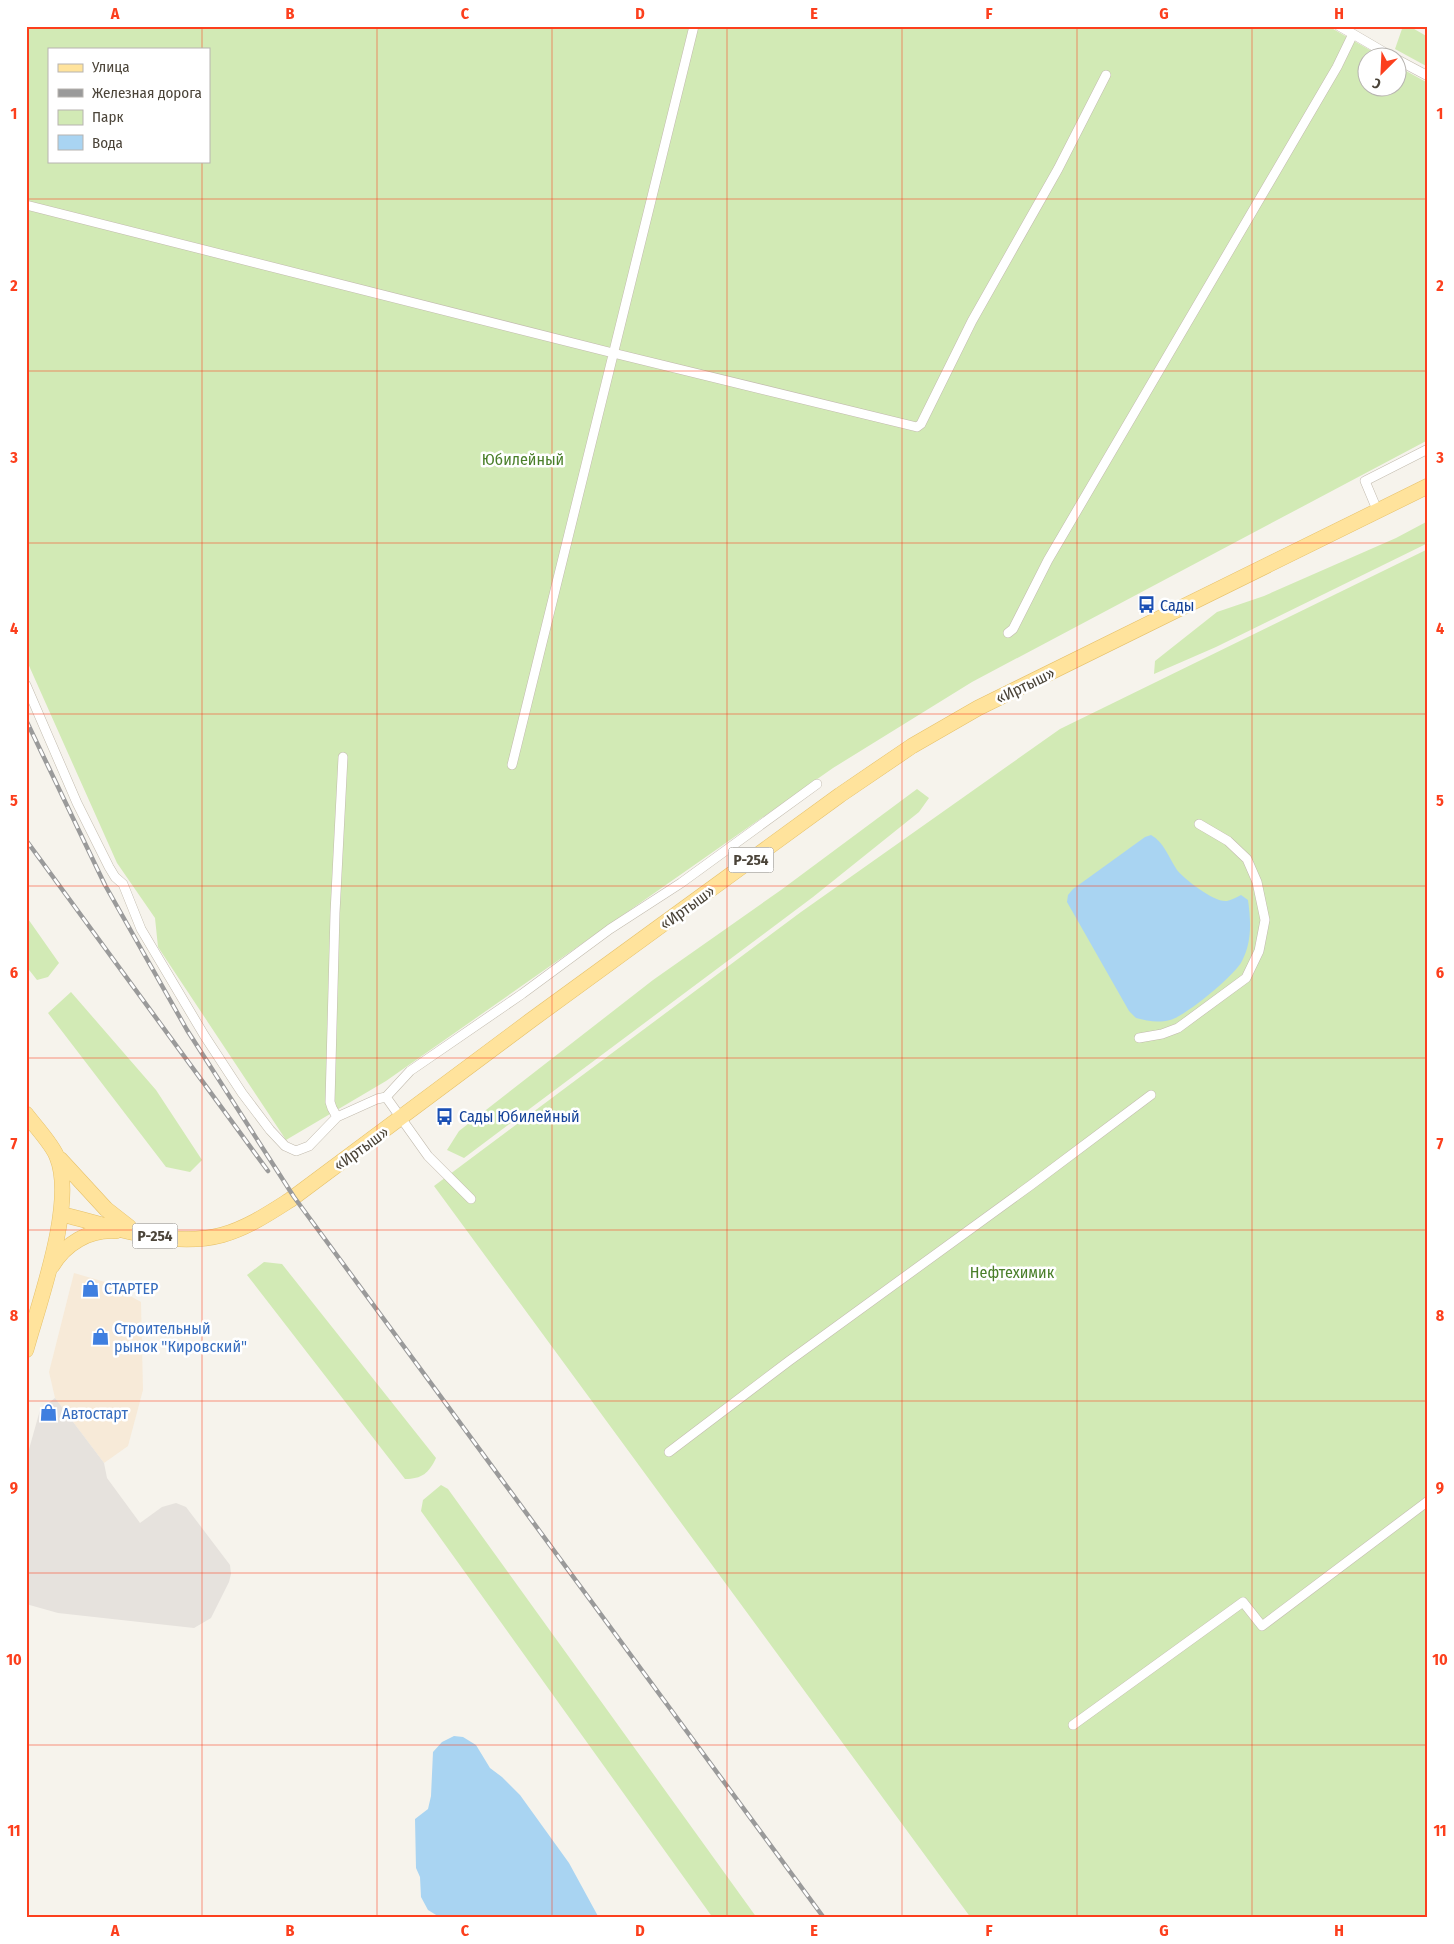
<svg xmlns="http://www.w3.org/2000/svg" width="1454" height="1944" viewBox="0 0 1454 1944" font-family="'Fira Sans Condensed',sans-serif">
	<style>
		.commercial { fill: #f7ead8 }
		.industrial { fill: #e6e2dd }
		.green { fill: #d2eab5; fill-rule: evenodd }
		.water { fill: #a9d4f2 }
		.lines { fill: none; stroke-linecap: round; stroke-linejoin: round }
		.street-casing { stroke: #c2bbae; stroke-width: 10 }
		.primary-casing { stroke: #e6c16a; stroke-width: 16 }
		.street { stroke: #fff; stroke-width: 9 }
		.primary { stroke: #ffe39c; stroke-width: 15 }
		.rail-casing { stroke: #9a9a9a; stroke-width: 4.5 }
		.rail { stroke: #fff; stroke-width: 2.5; stroke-dasharray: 8; stroke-linecap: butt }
		.grid { fill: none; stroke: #fc3f1d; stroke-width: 1; stroke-opacity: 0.55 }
		.labels { text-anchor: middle; stroke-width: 5; stroke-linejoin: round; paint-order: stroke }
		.shield { fill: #fff; stroke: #817c74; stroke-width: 1 }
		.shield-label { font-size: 15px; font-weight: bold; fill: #4b4439 }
		.park-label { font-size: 16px; fill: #4a7f2a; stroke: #fff }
		.transit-label { font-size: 16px; fill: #164399; stroke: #fff; text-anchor: start }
		.street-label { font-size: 16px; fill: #4b4439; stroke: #fff }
		.shop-label { font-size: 16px; fill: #366cbe; stroke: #fff; text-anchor: start }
		.neatline { fill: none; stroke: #fc3f1d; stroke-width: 2 }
		.grid-label { font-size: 16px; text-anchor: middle; font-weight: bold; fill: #fc3f1d }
	</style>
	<rect width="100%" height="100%" fill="#f6f3ec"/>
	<path class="commercial" d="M74 1273 105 1282 141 1302 143 1390 128 1446 104 1463 55 1398 49 1372Z"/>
	<path class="industrial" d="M55 1398 104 1463 107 1478 140 1523 162 1507 176 1503 186 1507 230 1565 231 1574 229 1582 211 1618 194 1628 58 1613 26 1604V1460L40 1410Z"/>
	<path class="green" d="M26 26H1328L1382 57 1366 58V88H1396L1397 66 1428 83V440L972 682 833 768 386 1081 286 1140 158 947 155 918 117 863 26 659ZM49 49H209V161H49Z
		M1403 26H1409L1428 37V67L1395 49Z
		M1428 521V543L1216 647 1154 674 1155 661 1217 612 1264 596 1396 538Z
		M1428 549V1918H971L434 1186 801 912 1060 729Z
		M917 789 929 798 919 812 813 897 464 1158 447 1150 459 1131 653 980 781 890Z
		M26 916 59 963 48 977 37 980 26 966Z
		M71 992 156 1090 202 1160 190 1172 166 1167 48 1013Z
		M264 1262 282 1264 436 1458C429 1473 422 1479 405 1479L247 1275Z
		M441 1485 448 1489 757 1918H713L421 1511 423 1500Z"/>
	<path class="water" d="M1151 835C1164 842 1169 858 1177 870 1184 879 1215 903 1227 901 1231 900 1237 897 1241 895L1248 900C1251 921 1252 942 1242 961 1235 975 1186 1016 1170 1020 1158 1023 1147 1021 1136 1018L1129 1011 1067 902 1068 895 1073 889 1145 837Z
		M454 1736 463 1737 476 1745 490 1768 502 1777 520 1795 569 1863 599 1918H441L428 1910 421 1897 420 1877 416 1868 415 1819 428 1809 431 1796 433 1752 442 1742Z"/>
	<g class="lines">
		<defs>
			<path id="street" d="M1339 26 1353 34
				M1396 59 1428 76
				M26 205 613 353 917 427 921 424 972 321 1058 169 1106 75
				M1378 512 1365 481 1428 449
				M1008 633 1013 629 1048 560 1337 67 1353 34 1394 58
				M26 685 77 803 109 867 115 877 123 884 141 929 204 1035 242 1093 270 1130 285 1146 296 1151 309 1146 337 1117 377 1099 386 1097 410 1071 522 994 610 929 681 883 817 784
				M512 765 694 26
				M1139 1038 1162 1034 1178 1028 1246 978 1259 951 1265 920 1257 882 1247 859 1228 841 1199 824
				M386 1097 428 1156 471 1199
				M337 1117 332 1108 330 1102 335 913 343 757
				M669 1452 789 1361 1031 1185 1151 1095
				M1073 1725 1243 1602 1262 1626 1428 1501"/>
			<path id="primary" d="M26 1114C35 1126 53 1145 57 1157 76 1203 39 1302 26 1350
				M60 1159 106 1209 129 1227
				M61 1214C111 1226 170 1249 222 1235 247 1228 268 1214 290 1200L530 1021 840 795 912 746 978 708 1428 486
				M52 1266C65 1244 89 1229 116 1231"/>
		</defs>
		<use href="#street" class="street-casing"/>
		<use href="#primary" class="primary-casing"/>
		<use href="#street" class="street"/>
		<use href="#primary" class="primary"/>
		<defs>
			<path id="rail" d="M26 720 105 885 187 1030 294 1197 824 1918
				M26 840 268 1171"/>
		</defs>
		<use href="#rail" class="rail-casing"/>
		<use href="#rail" class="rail"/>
	</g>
	<path class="grid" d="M202 26V49M377 26V1918M552 26V1918M727 26V1918M902 26V1918M1077 26V1918M1252 26V1918M202 161V1918M26 199H1428M26 371H1428M26 543H1428M26 714H1428M26 886H1428M26 1058H1428M26 1230H1428M26 1401H1428M26 1573H1428M26 1745H1428"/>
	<defs>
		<symbol id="bus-bare" viewBox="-9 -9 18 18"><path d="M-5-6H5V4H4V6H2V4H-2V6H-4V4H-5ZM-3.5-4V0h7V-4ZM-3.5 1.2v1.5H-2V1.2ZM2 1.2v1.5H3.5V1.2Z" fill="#1a4fb4" stroke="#fff" stroke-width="2.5" paint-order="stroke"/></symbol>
		<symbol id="shop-bare" viewBox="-9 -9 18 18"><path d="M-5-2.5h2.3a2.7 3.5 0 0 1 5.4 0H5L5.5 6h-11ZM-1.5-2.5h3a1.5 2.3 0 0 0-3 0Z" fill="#3f7fe0" stroke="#fff" stroke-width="2.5" paint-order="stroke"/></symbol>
	</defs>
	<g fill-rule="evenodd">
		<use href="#bus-bare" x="1134" y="592" width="25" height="25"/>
		<use href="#bus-bare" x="432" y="1104" width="25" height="25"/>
		<use href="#shop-bare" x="78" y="1276" width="25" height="25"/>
		<use href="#shop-bare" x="88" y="1324" width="25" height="25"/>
		<use href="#shop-bare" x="36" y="1400" width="25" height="25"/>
	</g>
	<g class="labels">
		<g class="shield">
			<rect x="728.5" y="847.5" width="45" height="25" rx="4"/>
			<rect x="132.5" y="1223.5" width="45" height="25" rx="4"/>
		</g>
		<g class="shield-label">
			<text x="751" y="865">Р-254</text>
			<text x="155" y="1241">Р-254</text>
		</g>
		<g class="park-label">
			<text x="523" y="465">Юбилейный</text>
			<text x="1012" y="1278">Нефтехимик</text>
		</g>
		<g class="transit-label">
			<text x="1160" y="611">Сады</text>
			<text x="459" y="1122">Сады Юбилейный</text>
		</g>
		<g class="street-label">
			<text transform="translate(1025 685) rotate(-26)" y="6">«Иртыш»</text>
			<text transform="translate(687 907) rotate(-36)" y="6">«Иртыш»</text>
			<text transform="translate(361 1148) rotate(-36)" y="6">«Иртыш»</text>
		</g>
		<g class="shop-label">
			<text x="104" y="1294">СТАРТЕР</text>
			<text x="114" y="1334">Строительный<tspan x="114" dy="18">рынок "Кировский"</tspan></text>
			<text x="62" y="1419">Автостарт</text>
		</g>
	</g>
	<rect width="1454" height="1944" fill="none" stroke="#ffffff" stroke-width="55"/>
	<rect x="48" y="48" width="162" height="115" fill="#ffffff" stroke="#b7b4b0"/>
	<rect x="58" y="64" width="25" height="8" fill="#ffe39c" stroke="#b7b4b0"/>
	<text x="92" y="72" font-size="15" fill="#4b4439">Улица</text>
	<rect x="58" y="89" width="25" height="8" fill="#9a9a9a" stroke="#b7b4b0"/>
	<text x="92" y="98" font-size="15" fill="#4b4439">Железная дорога</text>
	<rect x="58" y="110" width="25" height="15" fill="#d2eab5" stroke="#b7b4b0"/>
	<text x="92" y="122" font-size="15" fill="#4b4439">Парк</text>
	<rect x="58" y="135" width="25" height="15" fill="#a9d4f2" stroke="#b7b4b0"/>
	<text x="92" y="148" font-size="15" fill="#4b4439">Вода</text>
	<g transform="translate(1382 72) rotate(204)"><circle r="24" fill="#ffffff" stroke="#b7b4b0"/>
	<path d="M0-4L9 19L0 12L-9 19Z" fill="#fc3f1d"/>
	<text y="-8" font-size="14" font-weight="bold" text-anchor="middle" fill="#4b4439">С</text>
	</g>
	<rect x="28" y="28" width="1398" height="1888" class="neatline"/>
	<g class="grid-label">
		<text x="115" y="19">A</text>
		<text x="290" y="19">B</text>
		<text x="465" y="19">C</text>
		<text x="640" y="19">D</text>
		<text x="814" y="19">E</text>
		<text x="989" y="19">F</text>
		<text x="1164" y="19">G</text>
		<text x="1339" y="19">H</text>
		<text x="14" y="119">1</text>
		<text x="1440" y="119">1</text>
		<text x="14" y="291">2</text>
		<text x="1440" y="291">2</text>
		<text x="14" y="463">3</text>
		<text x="1440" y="463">3</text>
		<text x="14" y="634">4</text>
		<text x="1440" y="634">4</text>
		<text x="14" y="806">5</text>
		<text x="1440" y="806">5</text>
		<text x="14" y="978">6</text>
		<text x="1440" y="978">6</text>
		<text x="14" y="1149">7</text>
		<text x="1440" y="1149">7</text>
		<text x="14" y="1321">8</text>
		<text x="1440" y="1321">8</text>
		<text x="14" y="1493">9</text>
		<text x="1440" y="1493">9</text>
		<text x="14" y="1665">10</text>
		<text x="1440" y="1665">10</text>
		<text x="14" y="1836">11</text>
		<text x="1440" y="1836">11</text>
		<text x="115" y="1936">A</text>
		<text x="290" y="1936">B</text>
		<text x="465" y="1936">C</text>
		<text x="640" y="1936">D</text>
		<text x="814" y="1936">E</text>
		<text x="989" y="1936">F</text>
		<text x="1164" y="1936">G</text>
		<text x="1339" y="1936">H</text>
	</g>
</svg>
